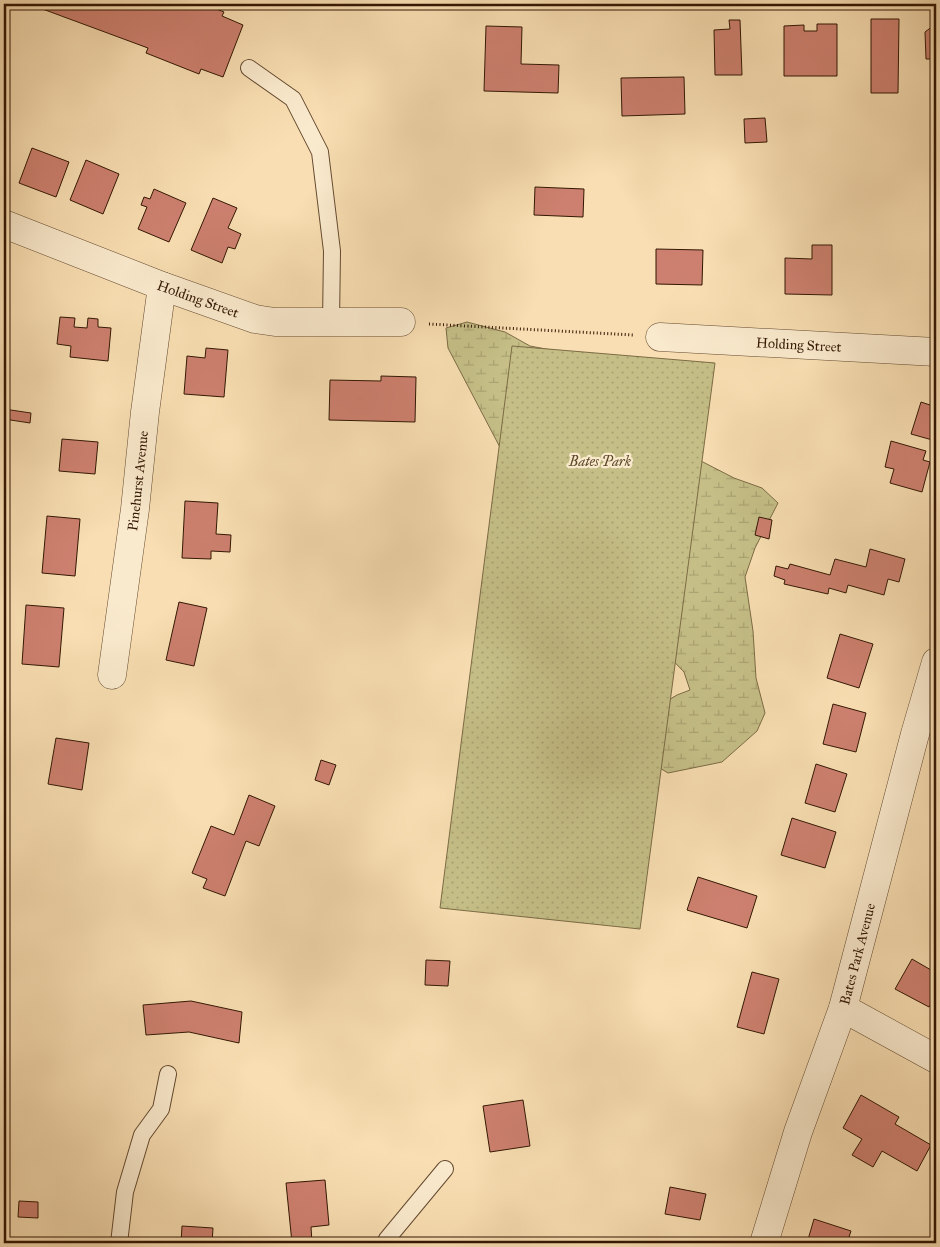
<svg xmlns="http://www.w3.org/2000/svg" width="940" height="1247" viewBox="0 0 940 1247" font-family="'IM FELL Great Primer',serif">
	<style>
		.wetland { fill: url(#wetland-marsh); stroke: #7c6b45 }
		.park { fill: url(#park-dots); stroke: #7c6b45 }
		.building { fill: #cd806f; stroke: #331703 }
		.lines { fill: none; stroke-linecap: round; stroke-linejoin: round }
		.lane-casing { stroke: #64492f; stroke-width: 18 }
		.street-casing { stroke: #64492f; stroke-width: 29 }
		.path { stroke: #331703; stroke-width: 3; stroke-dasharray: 1 2.5; stroke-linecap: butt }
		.lane { stroke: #faeacd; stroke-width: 16 }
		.street { stroke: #faeacd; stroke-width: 28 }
		.labels { text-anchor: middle; stroke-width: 4.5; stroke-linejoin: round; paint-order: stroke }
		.street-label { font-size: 14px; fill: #331703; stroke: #faeacd }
		.park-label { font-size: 14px; font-style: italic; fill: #5f492b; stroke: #faeacd }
	</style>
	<defs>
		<pattern id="wetland-marsh" width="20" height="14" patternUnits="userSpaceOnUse" patternTransform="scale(1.25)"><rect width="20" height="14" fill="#c5bf87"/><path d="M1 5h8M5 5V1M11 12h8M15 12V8" fill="none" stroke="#aaa373"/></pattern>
		<pattern id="park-dots" width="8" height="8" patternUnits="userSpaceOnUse" patternTransform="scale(1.25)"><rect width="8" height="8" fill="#c5bf87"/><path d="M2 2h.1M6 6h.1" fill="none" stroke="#aaa373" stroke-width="1.8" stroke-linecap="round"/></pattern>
	</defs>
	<rect width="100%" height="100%" fill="#f8deb2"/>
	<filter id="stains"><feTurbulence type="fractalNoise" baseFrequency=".004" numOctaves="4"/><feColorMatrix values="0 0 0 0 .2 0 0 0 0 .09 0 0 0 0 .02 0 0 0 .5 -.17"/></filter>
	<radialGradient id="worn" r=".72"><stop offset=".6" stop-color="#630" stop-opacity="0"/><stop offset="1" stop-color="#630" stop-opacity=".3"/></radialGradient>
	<path class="wetland" d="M467 322 505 332 530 346 572 354 701 461 734 478 762 488 778 503 755 548 745 577 753 631 756 678 765 713 757 731 722 762 668 773 647 760 650 711 677 695 690 690 684 672 635 621 504 455 448 348 446 328Z"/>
	<path class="park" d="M512 346 715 363 640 929 440 908Z"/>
	<path class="building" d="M29 4H204L224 12 222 16 243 25 223 77 201 69 199 74 146 53 148 48Z
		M871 19H899L898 93H871Z
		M729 20H740L742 75H715L714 30 730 29Z
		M817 24H837V76H784V26L804 25V31H817Z
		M486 26 522 27 521 64 559 65 558 93 484 91Z
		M933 26H936V75H932V59H926L925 32Z
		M684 77 685 114 622 116 621 78Z
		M765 118 767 142 745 143 744 119Z
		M32 148 69 162 56 197 19 183Z
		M86 160 119 174 103 214 70 200Z
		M535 187 584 189 583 217 534 215Z
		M154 189 186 203 169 242 138 229 147 207 141 205 144 197 150 199Z
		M213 198 237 208 228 228 241 234 235 249 228 247 222 263 191 250Z
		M812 245H832V295L785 294V258L812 259Z
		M656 249 703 250 702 285 656 284Z
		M60 317 75 318 74 327 87 328 88 318 98 319V327L111 328 108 361 70 357 71 346 57 344Z
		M206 348 228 350 224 397 184 394 187 356 205 358Z
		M381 376 416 377 415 422 329 420 330 380 381 381Z
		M921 402 936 407V441L911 434Z
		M4 409 31 413 30 423 4 419Z
		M62 439 98 442 95 474 59 471Z
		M891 441 926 451 923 460 930 462 922 492 890 483 894 469 885 467Z
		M185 501 218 503 216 534 231 535 230 552 211 551V559L182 558Z
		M47 516 80 519 75 576 42 573Z
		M759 517 772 520 769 539 755 535Z
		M870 549 905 559 899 582 888 579 884 595 848 585 846 593 829 588 828 594 784 584 785 580 774 576 776 566 788 569 790 564 830 575 835 559 866 567Z
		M179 602 207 608 194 666 166 660Z
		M26 605 64 608 59 667 22 664Z
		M840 634 873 644 859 688 827 678Z
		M833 704 866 713 856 752 823 744Z
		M56 738 89 743 82 790 48 784Z
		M321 760 336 765 329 785 315 780Z
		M816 764 847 774 835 812 805 803Z
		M249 795 275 806 259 846 246 841 225 896 203 888 207 879 192 873 211 826 234 835Z
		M792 818 836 832 825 868 781 855Z
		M698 877 757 896 747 928 687 910Z
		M912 959 931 970 935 963 936 964V995L929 1007 895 989Z
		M426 960 450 961 448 986 425 985Z
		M752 972 779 979 764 1034 737 1027Z
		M191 1001 242 1012 239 1043 189 1032 146 1035 143 1005Z
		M861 1095 899 1117 895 1124 931 1145 917 1171 882 1151 873 1167 852 1155 862 1139 843 1128Z
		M523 1100 530 1146 490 1152 483 1106Z
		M325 1180 329 1225 311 1227 312 1243H292L286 1183Z
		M670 1187 706 1194 700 1220 665 1214Z
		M19 1201 38 1202V1218L18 1217Z
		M814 1219 851 1231 847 1243H807Z
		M182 1226 213 1228 212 1243H181Z
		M936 1229V1243H929Z"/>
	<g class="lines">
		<defs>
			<path id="lane" d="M249 68 293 99 320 152 332 251 331 322
				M119 1243 125 1192 142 1135 161 1109 168 1074
				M385 1243 387 1239 445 1169"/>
			<g id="street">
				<path id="s1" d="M4 224 162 286 255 319 275 322H401"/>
				<path id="s2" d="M660 337 936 352"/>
				<path id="s3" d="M112 675 135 509 145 412 162 286"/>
				<path d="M843 1008 936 1059"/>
				<path id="s4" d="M764 1243 798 1132 843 1008 915 734 936 662"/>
			</g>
		</defs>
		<use href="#lane" class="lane-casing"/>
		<use href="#street" class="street-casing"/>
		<path class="path" d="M429 324 633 335"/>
		<use href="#lane" class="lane"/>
		<use href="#street" class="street"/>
	</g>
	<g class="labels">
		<g class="street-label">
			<text dy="5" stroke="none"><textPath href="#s1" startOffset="208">Holding Street</textPath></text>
			<text dy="5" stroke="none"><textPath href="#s2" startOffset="139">Holding Street</textPath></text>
			<text dy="5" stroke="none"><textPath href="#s3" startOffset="196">Pinehurst Avenue</textPath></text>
			<text dy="5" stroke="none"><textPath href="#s4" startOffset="304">Bates Park Avenue</textPath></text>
		</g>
		<g class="park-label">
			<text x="600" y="466">Bates Park</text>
		</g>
	</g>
	<rect width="940" height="1247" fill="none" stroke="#f8deb2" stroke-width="20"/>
	<rect x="5" y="5" width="930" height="1237" fill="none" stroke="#331703" stroke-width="2.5"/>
	<rect x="10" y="10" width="920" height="1227" fill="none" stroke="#331703"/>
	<rect width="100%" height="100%" filter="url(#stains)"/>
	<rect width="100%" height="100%" fill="url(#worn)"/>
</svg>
